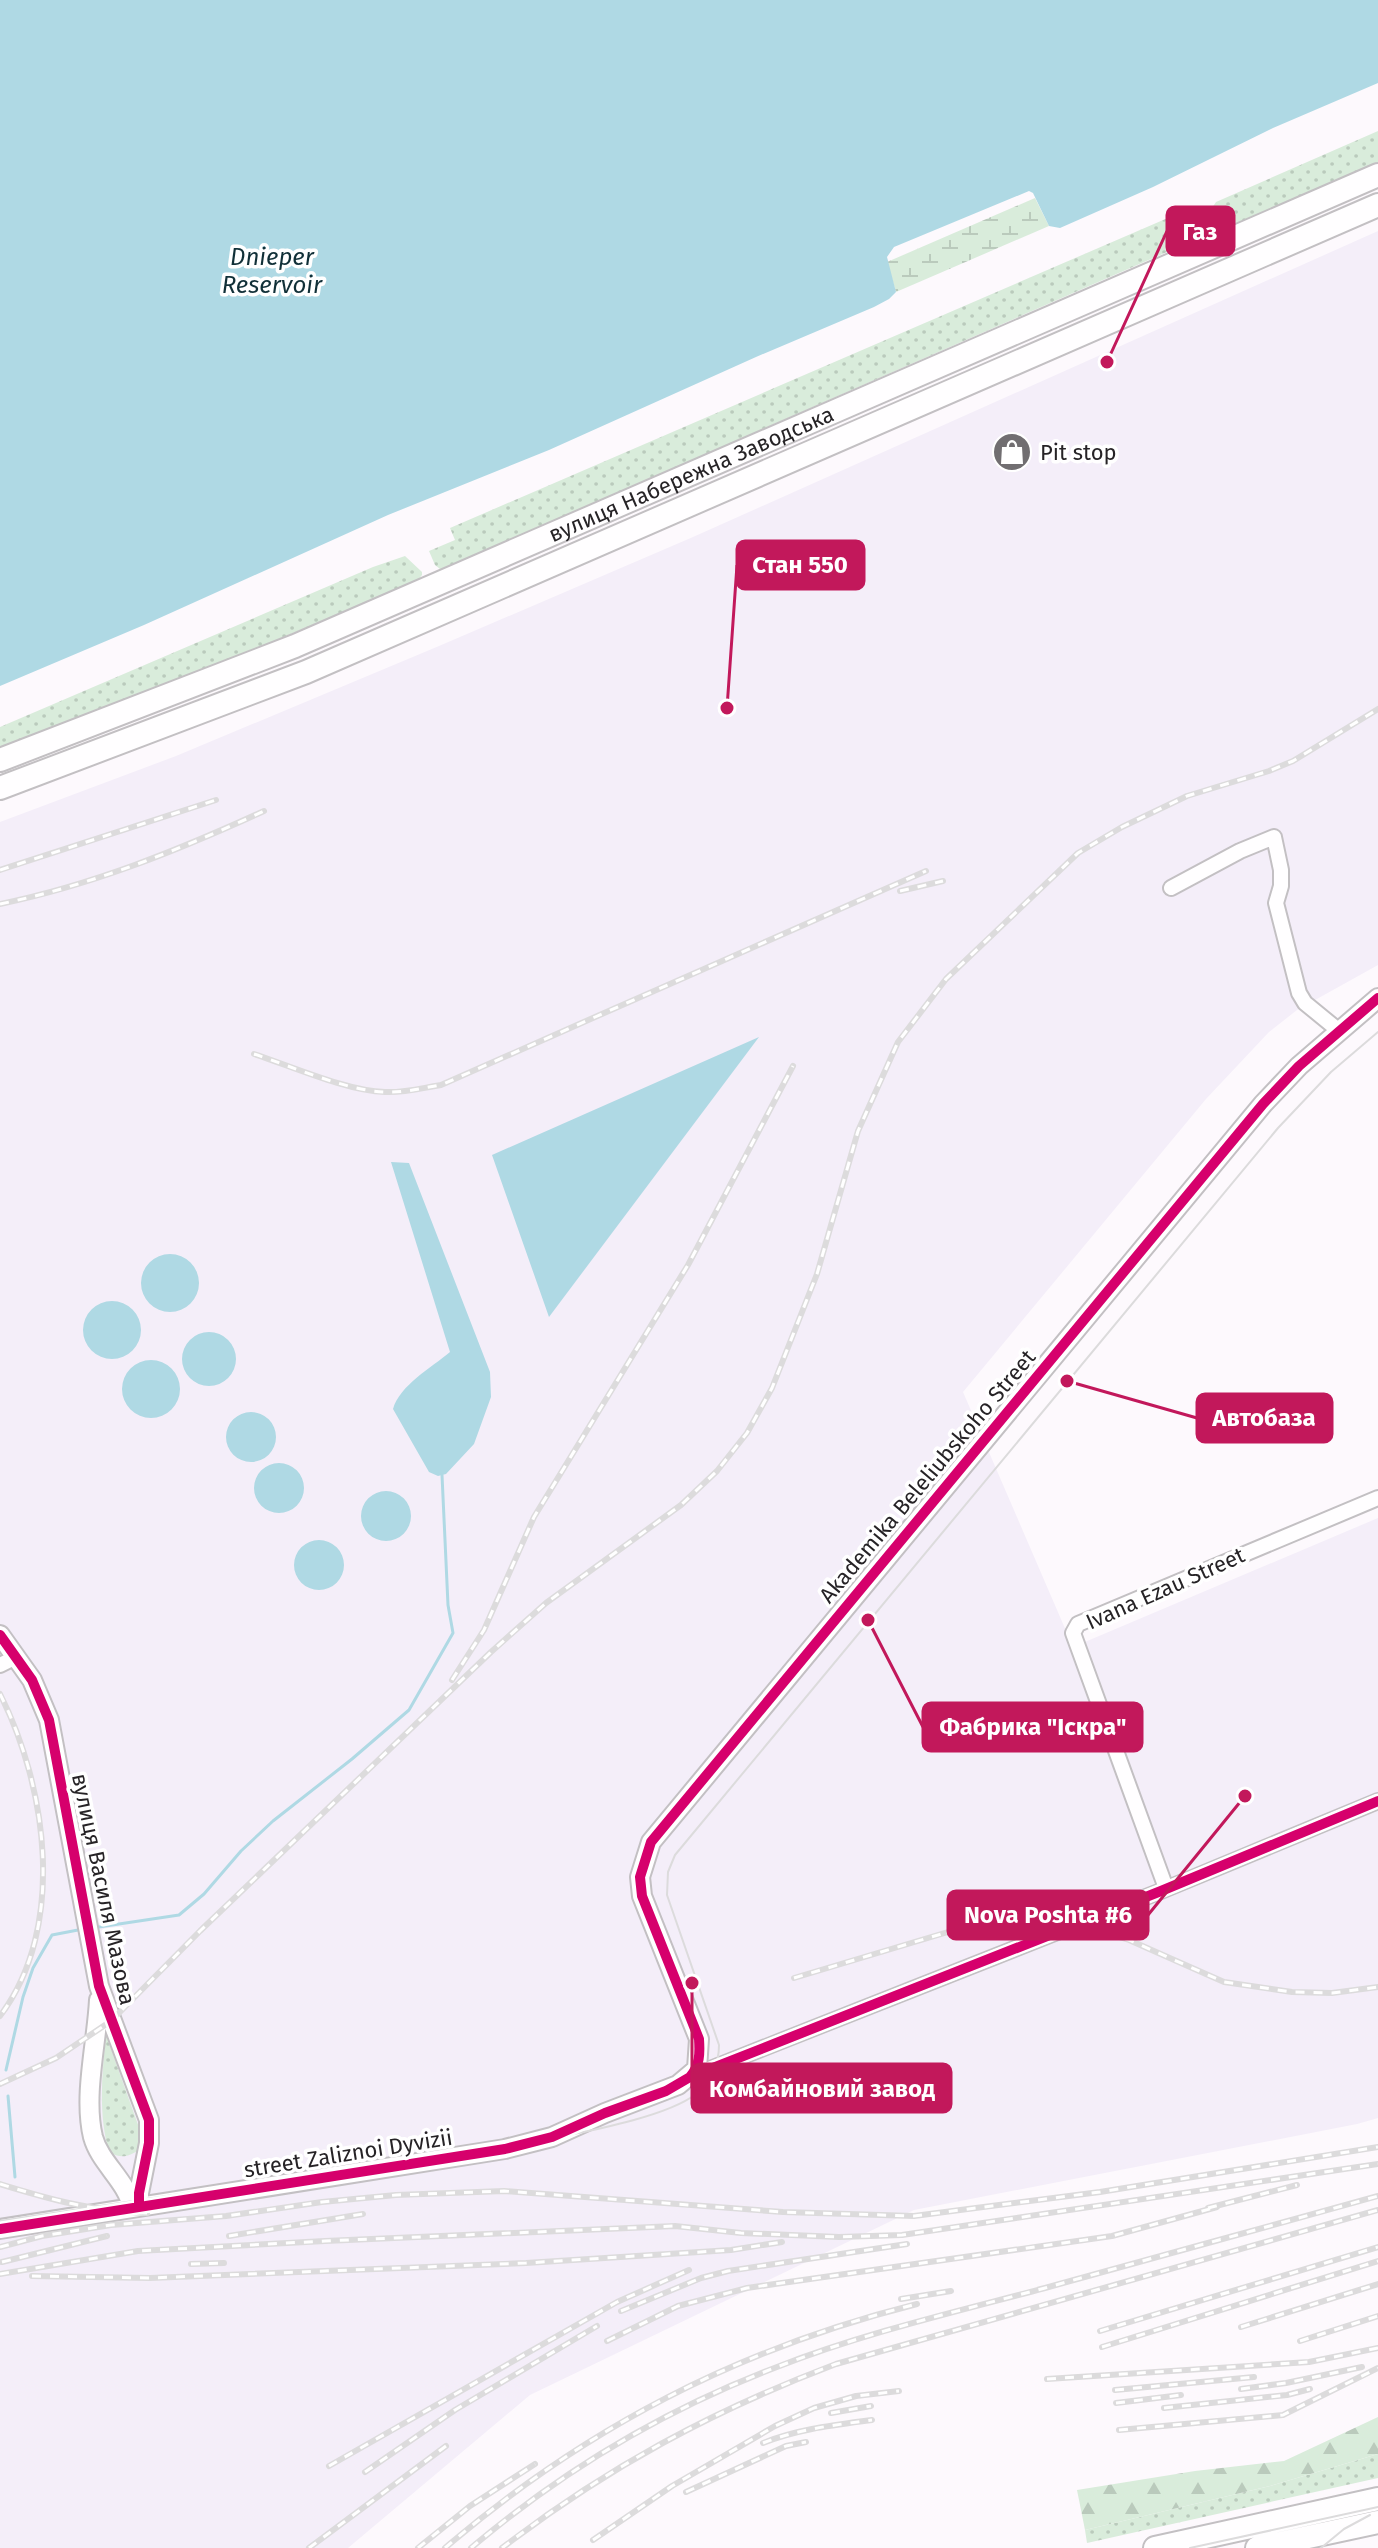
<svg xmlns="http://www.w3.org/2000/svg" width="1378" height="2548" viewBox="0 0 1378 2548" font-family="'Fira Sans',sans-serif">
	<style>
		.industrial { fill: #f4eef9 }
		.green { fill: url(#green-dots) }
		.forest { fill: url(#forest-firs) }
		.wetland { fill: url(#wetland-marsh) }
		.water { fill: #afd9e4 }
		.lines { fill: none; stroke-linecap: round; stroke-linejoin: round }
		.stream { stroke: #afd9e4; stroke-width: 3 }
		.minor-casing { stroke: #c3c0c3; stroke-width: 18 }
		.tertiary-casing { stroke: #c3c0c3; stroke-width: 22 }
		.primary-casing { stroke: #c3c0c3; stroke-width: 26 }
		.trunk-casing { stroke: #c3c0c3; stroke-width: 26 }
		.minor { stroke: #fffeff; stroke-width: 14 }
		.tertiary { stroke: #fffeff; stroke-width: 18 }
		.primary { stroke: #fffeff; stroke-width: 22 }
		.trunk { stroke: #fffeff; stroke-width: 22 }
		.tram { stroke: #dcdbdc; stroke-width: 2 }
		.rail-casing { stroke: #dcdbdc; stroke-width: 6 }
		.rail { stroke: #fff; stroke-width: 3; stroke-dasharray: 9; stroke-linecap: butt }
		.cycleway-casing { stroke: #fff; stroke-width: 15 }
		.cycleway { stroke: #d6006c; stroke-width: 10 }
		.labels { text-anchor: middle; stroke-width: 7; stroke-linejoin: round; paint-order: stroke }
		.poi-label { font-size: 22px; fill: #262326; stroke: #fff; text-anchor: start }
		.street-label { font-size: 22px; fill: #262326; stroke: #fff }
		.water-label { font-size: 24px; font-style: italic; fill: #113038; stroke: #fff }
		.leader { fill: none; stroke: #c2185b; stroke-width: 3 }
		.callout-dot { fill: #c2185b; stroke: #fff; stroke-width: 3 }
		.callout { fill: #c2185b; stroke: #c2185b; stroke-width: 3 }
		.callout-label { font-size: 24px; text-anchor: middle; font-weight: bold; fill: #fff }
	</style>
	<defs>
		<pattern id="green-dots" width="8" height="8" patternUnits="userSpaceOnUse" patternTransform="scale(2)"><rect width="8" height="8" fill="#d9ecdb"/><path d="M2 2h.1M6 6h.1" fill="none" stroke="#bacabc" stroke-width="1.8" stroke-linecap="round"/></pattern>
		<pattern id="forest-firs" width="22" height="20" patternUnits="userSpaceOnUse" patternTransform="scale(2)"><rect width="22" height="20" fill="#d9ecdb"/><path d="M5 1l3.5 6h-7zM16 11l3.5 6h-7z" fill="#bacabc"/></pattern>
		<pattern id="wetland-marsh" width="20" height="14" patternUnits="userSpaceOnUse" patternTransform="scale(2)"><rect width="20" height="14" fill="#d9ecdb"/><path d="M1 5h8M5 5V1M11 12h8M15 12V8" fill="none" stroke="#bacabc"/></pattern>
	</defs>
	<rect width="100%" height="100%" fill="#fdf9fd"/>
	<path class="industrial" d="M1378 231V965L1297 1010 1269 1032 1206 1099 963 1392 1073 1647 1378 1518V2118L1357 2124 914 2210 530 2395 348 2548H0V822L176 756 439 646 693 537Z"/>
	<path class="green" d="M1378 131V162L1230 226H1220L1214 221 1210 211 1216 202Z
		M1192 210C1202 216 1207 230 1199 238L445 568 440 569 435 565 429 551 455 540 450 528 1184 211Z
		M405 556 422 572V575L418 580 260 647 0 747V727L373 567Z
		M106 2035 141 2133 142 2148C130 2156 122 2160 109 2152 98 2113 102 2074 106 2035Z
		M1378 2454V2478L1087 2543 1085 2530 1270 2486Z"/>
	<path class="forest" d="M1378 2417V2454L1270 2486 1085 2530 1077 2490 1195 2471 1284 2461Z"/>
	<path class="wetland" d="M1035 198 1049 226 896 292 887 262Z"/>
	<path class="water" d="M0 0H1378V83L1273 128 1153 187 1060 228 1049 226 1033 193 1029 191 894 247 887 257 896 292 889 299 874 307 756 357 549 450 388 515 144 625 0 686Z
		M759 1037 549 1317 492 1155Z
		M391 1162 409 1163 490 1372 491 1397 474 1444 446 1474 438 1476 429 1472 393 1409C400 1385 431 1368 450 1352Z
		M141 1283a29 29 0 1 1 58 0a29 29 0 1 1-58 0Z
		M83 1330a29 29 0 1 1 58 0a29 29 0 1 1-58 0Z
		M182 1359a27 27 0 1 1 54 0a27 27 0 1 1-54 0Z
		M122 1389a29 29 0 1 1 58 0a29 29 0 1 1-58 0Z
		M226 1437a25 25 0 1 1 50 0a25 25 0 1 1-50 0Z
		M254 1488a25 25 0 1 1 50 0a25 25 0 1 1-50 0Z
		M361 1516a25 25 0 1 1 50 0a25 25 0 1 1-50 0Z
		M294 1565a25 25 0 1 1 50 0a25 25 0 1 1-50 0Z"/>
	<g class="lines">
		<path class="stream" d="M99 1927 179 1915 204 1894 241 1851 273 1821 352 1759 409 1710 453 1633 448 1605 442 1475
			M6 2070 23 1997 33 1968 52 1935 78 1930
			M8 2096 15 2177"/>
		<defs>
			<path id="minor" d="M1171 888 1240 851 1274 837 1281 870V886L1276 903 1299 993 1305 1003 1338 1030
				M0 1665 16 1657
				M1166 1888 1073 1633 1078 1624 1378 1498
				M690 2077 1161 1891 1378 1801"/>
			<path id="tertiary" d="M0 1635 32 1680 49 1720 99 1986 149 2120V2143L139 2193V2206
				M99 2000C97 2042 83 2096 93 2137 100 2163 127 2181 132 2207
				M0 2229 505 2149 552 2137 605 2113 678 2085 697 2069 699 2039 642 1896 640 1877 651 1842 1263 1104 1299 1066 1378 998"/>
			<g id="primary">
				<path id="s1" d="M0 760 295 646 1378 175"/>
				<path d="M0 788 306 672 1378 205"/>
			</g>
			<path id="trunk" d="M1155 2548 1378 2499
				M1257 2548 1378 2522"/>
		</defs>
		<use href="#minor" class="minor-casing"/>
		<use href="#tertiary" class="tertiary-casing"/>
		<use href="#primary" class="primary-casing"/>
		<use href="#trunk" class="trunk-casing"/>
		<use href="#minor" class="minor"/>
		<use href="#tertiary" class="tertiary"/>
		<use href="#primary" class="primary"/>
		<use href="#trunk" class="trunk"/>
		<path class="tram" d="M0 2221 564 2136C599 2129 669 2115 696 2094 711 2082 719 2064 719 2045L667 1895 668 1872 675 1855 1278 1128 1331 1072 1378 1032
			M1190 2548 1378 2507
			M1321 2548 1344 2529 1370 2515"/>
		<defs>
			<path id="rail" d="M0 870 216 800
				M900 891 943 881
				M0 904C92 885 179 850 264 811
				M254 1054C291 1066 347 1091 385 1092 404 1093 422 1088 441 1085L926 871
				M452 1680 484 1630 534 1517 688 1265 793 1066
				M0 1694C47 1787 67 1927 0 2016
				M794 1978 968 1926 1027 1918 1076 1924 1129 1940 1224 1982 1292 1992 1332 1993 1378 1987
				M0 2084 56 2058 111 2021 200 1931 491 1652 546 1603 681 1505 717 1471 747 1433 772 1388 817 1274 858 1131 898 1042 946 979 1078 853 1122 827 1187 796 1269 771 1293 761 1378 709
				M0 2184C49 2199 95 2212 147 2213
				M1208 2208 1297 2185
				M229 2236 363 2214
				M0 2247 42 2236 111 2225 226 2216 322 2202 396 2195 504 2191 783 2212 914 2216 1100 2192 1378 2147
				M2 2262 107 2236
				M191 2264 224 2263
				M0 2274 138 2251 325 2241 675 2226 741 2233 839 2237 902 2235 1378 2164
				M32 2276 150 2278 526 2263 731 2250 782 2242
				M901 2299 951 2291
				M621 2311 701 2278 728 2271 907 2244
				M1241 2327 1378 2284
				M1100 2331 1378 2247
				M607 2341 678 2306 747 2288 1112 2236 1217 2207
				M1300 2341 1378 2316
				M1102 2347 1378 2261
				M1047 2379 1309 2362 1378 2348
				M1241 2389 1286 2383 1362 2367
				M1115 2390 1254 2377
				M1116 2403 1181 2395
				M1164 2408 1287 2395 1310 2389
				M831 2413 871 2406
				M1119 2430 1283 2415 1378 2368
				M763 2443C798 2429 835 2425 872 2420
				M329 2466 617 2302 689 2270
				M365 2472 455 2410 597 2326
				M686 2492 786 2446 806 2442
				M593 2540 672 2486 775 2426 814 2408 856 2396 899 2391
				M309 2548 446 2446
				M418 2548 470 2506 535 2464
				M445 2548C585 2428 738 2349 917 2304
				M471 2548C562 2471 666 2409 777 2367 864 2333 955 2312 1045 2288 1156 2257 1267 2227 1378 2196
				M502 2548C608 2467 712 2411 836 2364L1378 2210"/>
		</defs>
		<use href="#rail" class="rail-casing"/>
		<use href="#rail" class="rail"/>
		<defs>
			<path id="cycleway" d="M0 1635 32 1680 49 1720 99 1986 149 2120V2143L139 2193V2206
				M690 2077C700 2065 700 2054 699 2039L642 1896 640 1877 651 1842 1263 1104 1299 1066 1378 998
				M0 2229 505 2149 552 2137 605 2113 666 2091 690 2077 1161 1891 1378 1801"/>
		</defs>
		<use href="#cycleway" class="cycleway-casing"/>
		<use href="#cycleway" class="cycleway"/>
	</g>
	<defs>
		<symbol id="shop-disc" viewBox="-11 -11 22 22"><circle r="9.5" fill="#716e71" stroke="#fff"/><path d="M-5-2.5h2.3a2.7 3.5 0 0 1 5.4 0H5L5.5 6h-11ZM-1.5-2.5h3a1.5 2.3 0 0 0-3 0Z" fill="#fff"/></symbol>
	</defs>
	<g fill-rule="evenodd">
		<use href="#shop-disc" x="990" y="430" width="44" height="44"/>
	</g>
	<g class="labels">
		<g class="poi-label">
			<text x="1040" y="460">Pit stop</text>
		</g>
		<g class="street-label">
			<text dy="8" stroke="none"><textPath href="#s1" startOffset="748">вулиця Набережна Заводська</textPath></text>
			<text transform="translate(927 1476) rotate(-50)" y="8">Akademika Beleliubskoho Street</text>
			<text transform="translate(1165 1588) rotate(-24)" y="8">Ivana Ezau Street</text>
			<text transform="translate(104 1889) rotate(78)" y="8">вулиця Василя Мазова</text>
			<text transform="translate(348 2153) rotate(-9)" y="8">street Zaliznoi Dyvizii</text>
		</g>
		<g class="water-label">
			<text x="272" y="265">Dnieper<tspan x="272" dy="28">Reservoir</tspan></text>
		</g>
	</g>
	<path class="leader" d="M1107 362L1167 231M727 708L737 565M1067 1381L1197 1418M868 1620L923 1727M1245 1796L1148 1915M692 1983L692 2088"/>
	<g class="callout-dot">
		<circle cx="1107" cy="362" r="8"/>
		<circle cx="727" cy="708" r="8"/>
		<circle cx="1067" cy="1381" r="8"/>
		<circle cx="868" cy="1620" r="8"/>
		<circle cx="1245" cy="1796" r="8"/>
		<circle cx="692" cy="1983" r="8"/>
	</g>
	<g class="callout">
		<rect x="1167" y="207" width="67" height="48" rx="8"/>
		<rect x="737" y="541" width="127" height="48" rx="8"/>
		<rect x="1197" y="1394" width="135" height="48" rx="8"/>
		<rect x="923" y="1703" width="219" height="48" rx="8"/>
		<rect x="948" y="1891" width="200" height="48" rx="8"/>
		<rect x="692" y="2064" width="259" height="48" rx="8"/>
	</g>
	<g class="callout-label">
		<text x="1200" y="240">Газ</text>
		<text x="800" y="573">Стан 550</text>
		<text x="1264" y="1426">Автобаза</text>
		<text x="1033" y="1735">Фабрика "Іскра"</text>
		<text x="1048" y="1923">Nova Poshta #6</text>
		<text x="822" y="2097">Комбайновий завод</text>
	</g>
</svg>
